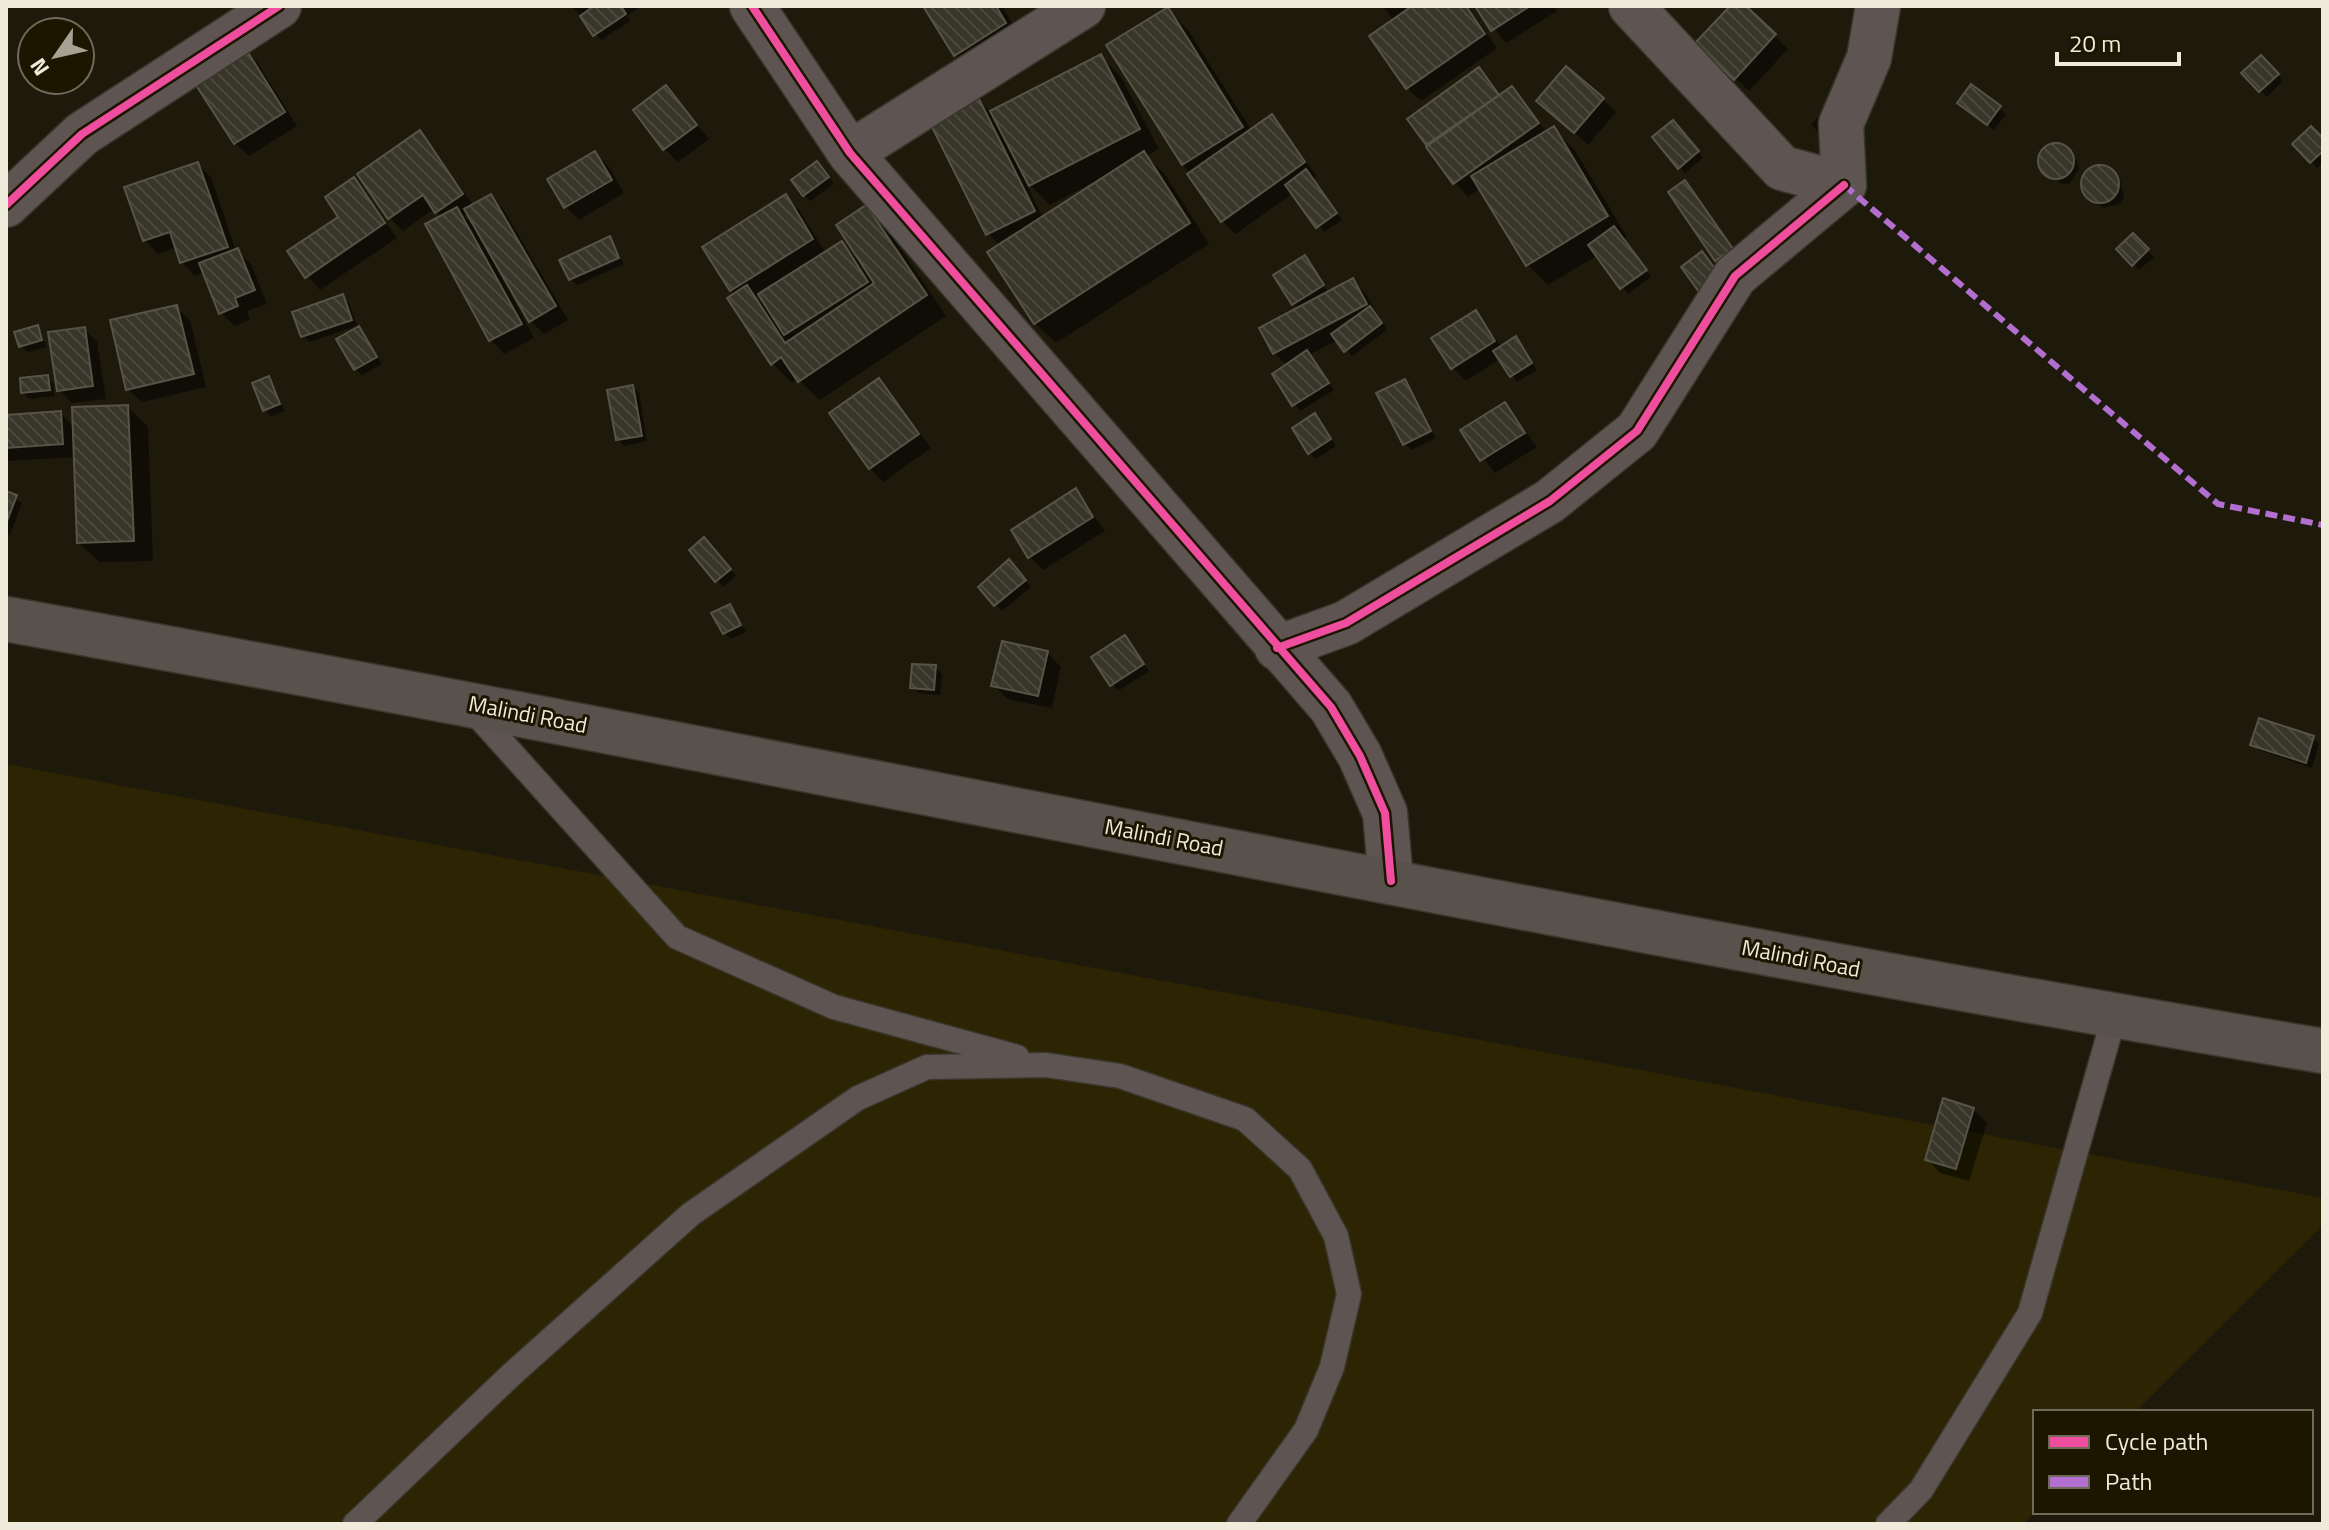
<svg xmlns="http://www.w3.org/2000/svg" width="2329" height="1530" viewBox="0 0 2329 1530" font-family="'Titillium Web',sans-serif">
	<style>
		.built { fill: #2c2402 }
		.shadow { fill: #0007; fill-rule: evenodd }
		.building { fill: url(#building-back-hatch); stroke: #575447; stroke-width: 2 }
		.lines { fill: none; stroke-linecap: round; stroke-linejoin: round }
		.lane-casing { stroke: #39362b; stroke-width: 27 }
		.street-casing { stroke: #39362b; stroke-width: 47 }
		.highway-casing { stroke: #39362b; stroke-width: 47 }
		.lane { stroke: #5e5553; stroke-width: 24 }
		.street { stroke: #5e5553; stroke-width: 44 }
		.highway { stroke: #59514b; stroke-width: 44 }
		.quiet { stroke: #b36fd0; stroke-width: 6; stroke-dasharray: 12 6; stroke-linecap: butt }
		.cycleway-casing { stroke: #1c1500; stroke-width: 13 }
		.cycleway { stroke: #ef4d9e; stroke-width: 8 }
		.labels { text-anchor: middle; stroke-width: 6; stroke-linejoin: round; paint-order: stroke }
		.street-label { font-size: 22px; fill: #efebdb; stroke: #1c1500 }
	</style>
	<defs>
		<pattern id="building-back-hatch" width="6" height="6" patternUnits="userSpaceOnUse" patternTransform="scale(2)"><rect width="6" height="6" fill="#383529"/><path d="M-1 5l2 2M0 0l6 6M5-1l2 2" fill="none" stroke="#4b493d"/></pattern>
	</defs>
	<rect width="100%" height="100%" fill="#1d1a0c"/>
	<path class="built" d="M6 764 2323 1198V1225L2135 1412H2035V1512L2023 1524H6Z"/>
	<path class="shadow" d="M572 6H641L627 16 630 21 601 40Z
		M926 6H1002L1025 44 976 75 956 55Z
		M1383 6H1468L1497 48 1421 101 1407 88 1394 21Z
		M1477 6H1554L1557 11 1506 43Z
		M1732 6H1743L1788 49 1749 91 1698 43Z
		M1168 9 1188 30 1252 131 1272 117 1317 176 1313 179 1342 220 1324 232 1293 193 1236 234 1222 221 1183 164Z
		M243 49 257 62 297 126 249 156 235 143Z
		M1100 56 1121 77 1159 149 1146 156 1164 173 1209 244 1056 343 1035 323 1001 246 988 233 977 99 991 113ZM1024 179 1050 205 1090 184 1092 187 1043 218Z
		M2261 57 2283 81 2267 97 2244 73Z
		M1479 70 1502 96 1512 89 1547 133 1553 129 1574 149 1627 237 1624 239 1651 277 1628 294 1598 255 1548 285 1528 265 1481 188 1468 197 1455 183 1427 144Z
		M666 87 709 139 678 162 664 148Z
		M1971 87 2006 114 1994 130 1966 109Z
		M1602 99 1616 112 1588 145 1539 101Z
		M1817 118 1835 134 1828 141 1811 125Z
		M1679 129 1703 158 1685 173 1679 167Z
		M420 133 474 206 491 196 504 210 568 320 544 334 531 321 469 212 464 216 474 226 534 338 504 354 491 340 428 225 442 218 434 209 403 231 390 218Z
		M2323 141V162L2317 168 2295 144Z
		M2057 145 2077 161 2079 169 2070 183 2062 184 2042 167 2040 160 2049 146Z
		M595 153 609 167 624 193 579 220 566 207Z
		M197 164 211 177 236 251 251 264 267 304 247 311 250 320 234 326 221 312 205 272 195 276 182 262 177 247 158 254 145 240Z
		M2106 168 2120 179 2124 197 2120 204 2103 208 2084 188 2089 172Z
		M823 169 834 184 810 201 804 195Z
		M354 180 397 238 320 290 307 276 341 217Z
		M786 197 799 210 826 253 842 243 860 262 866 207 886 227 946 316 820 400 798 379 792 383 772 363 731 290ZM864 264 877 284 874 286 861 266ZM760 293 769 310 755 297Z
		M2133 236 2154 257 2139 270 2119 250Z
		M609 239 624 264 577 285 571 279Z
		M1305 258 1329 293 1352 280 1366 294 1387 330 1352 356 1338 340 1309 355 1334 390 1300 411 1274 374 1287 366 1275 353 1262 329 1299 309 1293 304Z
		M343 297 349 303 357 326 309 342 303 336Z
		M176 307 190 320 206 387 142 402 128 389Z
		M1475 312 1502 347 1516 339 1537 370 1517 382 1500 359 1466 381 1452 367Z
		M37 327 47 347 27 352 21 346Z
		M359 328 382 364 362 375 356 369Z
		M84 329 97 342 106 399 72 403 59 390Z
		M47 377 53 384 55 396 30 399 23 392Z
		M269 379 285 411 271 416 265 410Z
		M879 380 931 448 883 482 870 468Z
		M1404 382 1436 438 1411 450 1405 444Z
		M633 387 639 393 647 441 624 446 618 439Z
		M1505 404 1537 447 1495 473 1463 431Z
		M128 407 148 427 153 561 99 562 78 542 75 457 6 461V417L60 413 74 427Z
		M1315 416 1336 446 1316 459 1310 453Z
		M1076 491 1105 531 1043 570 1029 556Z
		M6 493 22 503 10 535 6 534Z
		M710 545 736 576 723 587 717 580Z
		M1015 568 1031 587 1002 611 981 587Z
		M730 606 746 632 731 639 725 633Z
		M1124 637 1149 671 1118 691 1094 657Z
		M1047 653 1061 667 1052 708 1007 699 994 685Z
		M935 667 942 674 940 695 919 693 912 687Z
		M2313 738 2319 744 2312 768 2259 750 2253 744Z
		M1973 1109 1987 1123 1969 1181 1940 1173 1927 1159Z"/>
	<path class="building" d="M594 6H621L626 14 593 36 580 16Z
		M923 6H996L1006 23 954 56Z
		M1412 6H1466L1485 34 1406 89 1369 36Z
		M1475 6H1530L1491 31Z
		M1730 6H1746L1776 34 1734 80 1695 43Z
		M1168 7 1243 127 1182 165 1106 45Z
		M244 46 285 112 234 144 192 79Z
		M1101 54 1140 129 1029 186 990 111Z
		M2261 55 2279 74 2259 92 2241 73Z
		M1566 66 1604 98 1574 133 1536 101Z
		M1479 67 1499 95 1426 145 1407 119Z
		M1971 84 2001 106 1987 125 1957 103Z
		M666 85 697 125 663 150 633 110Z
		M1512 86 1539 123 1453 184 1426 147Z
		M978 97 1035 211 986 235 929 121Z
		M1272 114 1305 162 1221 222 1187 174Z
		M1673 120 1699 151 1678 169 1652 137Z
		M1554 126 1608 216 1526 266 1471 176Z
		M2311 126 2323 138V151L2310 163 2292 144Z
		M420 130 463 194 435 213 423 195 388 219 357 174Z
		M2038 161a18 18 0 1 1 36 0a18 18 0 1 1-36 0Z
		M595 151 612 180 564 208 547 179Z
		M1144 151 1190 223 1034 324 987 252Z
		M817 161 829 177 803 196 791 180Z
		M198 162 228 247 180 263 170 232 143 241 124 187Z
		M2081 184a19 19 0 1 1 38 0a19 19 0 1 1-38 0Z
		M1306 169 1337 213 1316 228 1285 185Z
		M354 177 385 223 305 278 287 251 338 217 325 197Z
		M1685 180 1733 249 1715 261 1668 192Z
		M491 194 556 306 529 322 464 209Z
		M786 194 813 239 730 291 702 247Z
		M866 205 927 295 798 382 781 357 771 365 727 298 747 285 785 343 874 283 836 225Z
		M457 207 522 324 489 341 425 224Z
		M1614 226 1647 270 1620 289 1588 245Z
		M2133 233 2149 249 2132 266 2116 249Z
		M610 236 619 258 569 280 559 260Z
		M842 241 868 282 784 335 758 294Z
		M238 248 255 290 235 298 238 306 219 314 199 263Z
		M1702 251 1723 280 1702 296 1681 267Z
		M1305 255 1324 285 1292 305 1273 275Z
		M1353 278 1367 304 1273 354 1259 328Z
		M343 294 352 320 301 337 292 312Z
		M177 305 194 374 126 390 110 320Z
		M1370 306 1382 323 1344 352 1331 334Z
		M1476 310 1495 341 1451 369 1431 338Z
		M38 325 42 340 19 347 14 332Z
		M359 326 377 357 354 370 336 339Z
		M85 327 93 386 57 391 48 332Z
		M1516 336 1532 363 1510 377 1493 351Z
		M1307 350 1329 383 1292 406 1272 374Z
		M48 375 50 390 21 393 20 378Z
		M269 376 280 404 263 411 252 383Z
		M879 378 919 434 869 469 829 413Z
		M1405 379 1431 431 1403 445 1376 393Z
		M633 385 642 436 616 440 607 390Z
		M1505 402 1525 433 1480 461 1460 430Z
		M128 405 134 541 77 543 72 407Z
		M61 411 63 444 6 448V415Z
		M1315 413 1331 439 1308 454 1292 428Z
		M1076 488 1093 517 1028 558 1011 530Z
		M6 491 17 495 6 524Z
		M704 537 731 569 715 582 689 550Z
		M1009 559 1026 580 994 606 978 587Z
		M730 604 741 625 723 634 711 613Z
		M1125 635 1144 664 1110 686 1091 657Z
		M1002 641 1048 651 1038 696 991 686Z
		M912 664 936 665 934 690 910 688Z
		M2259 718 2314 736 2306 763 2250 745Z
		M1943 1098 1974 1108 1956 1169 1925 1160Z"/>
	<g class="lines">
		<defs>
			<path id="lane" d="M470 707 677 937 834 1007 1017 1057
				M355 1524 511 1375 691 1214 858 1098 927 1067 1046 1065 1120 1076 1245 1119 1300 1169 1336 1236 1349 1294 1332 1367 1306 1430 1239 1524
				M1888 1524 1921 1490 2030 1313 2114 1017"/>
			<path id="street" d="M752 6 850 153 1331 707 1360 756 1385 813 1391 881
				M1631 6 1782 168 1844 185
				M850 153 1083 6
				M1844 185 1841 124 1869 58 1878 6
				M6 205 82 134 279 6
				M1277 648 1346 623 1550 501 1637 431 1735 276 1844 185"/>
			<path id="highway" d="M6 619C779 758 1548 922 2323 1051"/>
		</defs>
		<use href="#lane" class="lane-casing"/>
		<use href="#street" class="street-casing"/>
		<use href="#highway" class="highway-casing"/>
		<use href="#lane" class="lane"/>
		<use href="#street" class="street"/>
		<use href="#highway" class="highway"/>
		<path class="quiet" d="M1844 185 2218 504 2323 525"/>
		<defs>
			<path id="cycleway" d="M752 6 850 153 1331 707 1360 756 1385 813 1391 881
				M6 205 82 134 279 6
				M1277 648 1346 623 1550 501 1637 431 1735 276 1844 185"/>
		</defs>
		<use href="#cycleway" class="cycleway-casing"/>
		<use href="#cycleway" class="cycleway"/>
	</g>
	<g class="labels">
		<g class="street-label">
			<text transform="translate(528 714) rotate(11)" y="8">Malindi Road</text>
			<text transform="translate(1164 837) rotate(11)" y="8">Malindi Road</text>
			<text transform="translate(1801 958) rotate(11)" y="8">Malindi Road</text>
		</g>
	</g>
	<rect width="2329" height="1530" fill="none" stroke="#efebdb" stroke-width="16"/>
	<rect x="2033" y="1410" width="280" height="104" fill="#1c1500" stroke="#706b58" stroke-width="2"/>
	<rect x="2049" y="1436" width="40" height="12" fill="#ef4d9e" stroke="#706b58" stroke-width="2"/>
	<text x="2105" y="1450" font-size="24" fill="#efebdb">Cycle path</text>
	<rect x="2049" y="1476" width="40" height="12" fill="#b36fd0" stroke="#706b58" stroke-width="2"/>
	<text x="2105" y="1490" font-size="24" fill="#efebdb">Path</text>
	<g transform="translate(56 56) rotate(236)"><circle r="38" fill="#1c1500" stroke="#706b58" stroke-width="2"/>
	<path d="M0-6L14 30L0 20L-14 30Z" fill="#a6a293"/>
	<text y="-12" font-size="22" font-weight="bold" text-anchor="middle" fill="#efebdb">N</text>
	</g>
	<path d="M2057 52v12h122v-12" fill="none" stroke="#efebdb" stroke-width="4"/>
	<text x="2069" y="52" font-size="24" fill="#efebdb" stroke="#1c1500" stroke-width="6" paint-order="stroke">20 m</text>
</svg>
